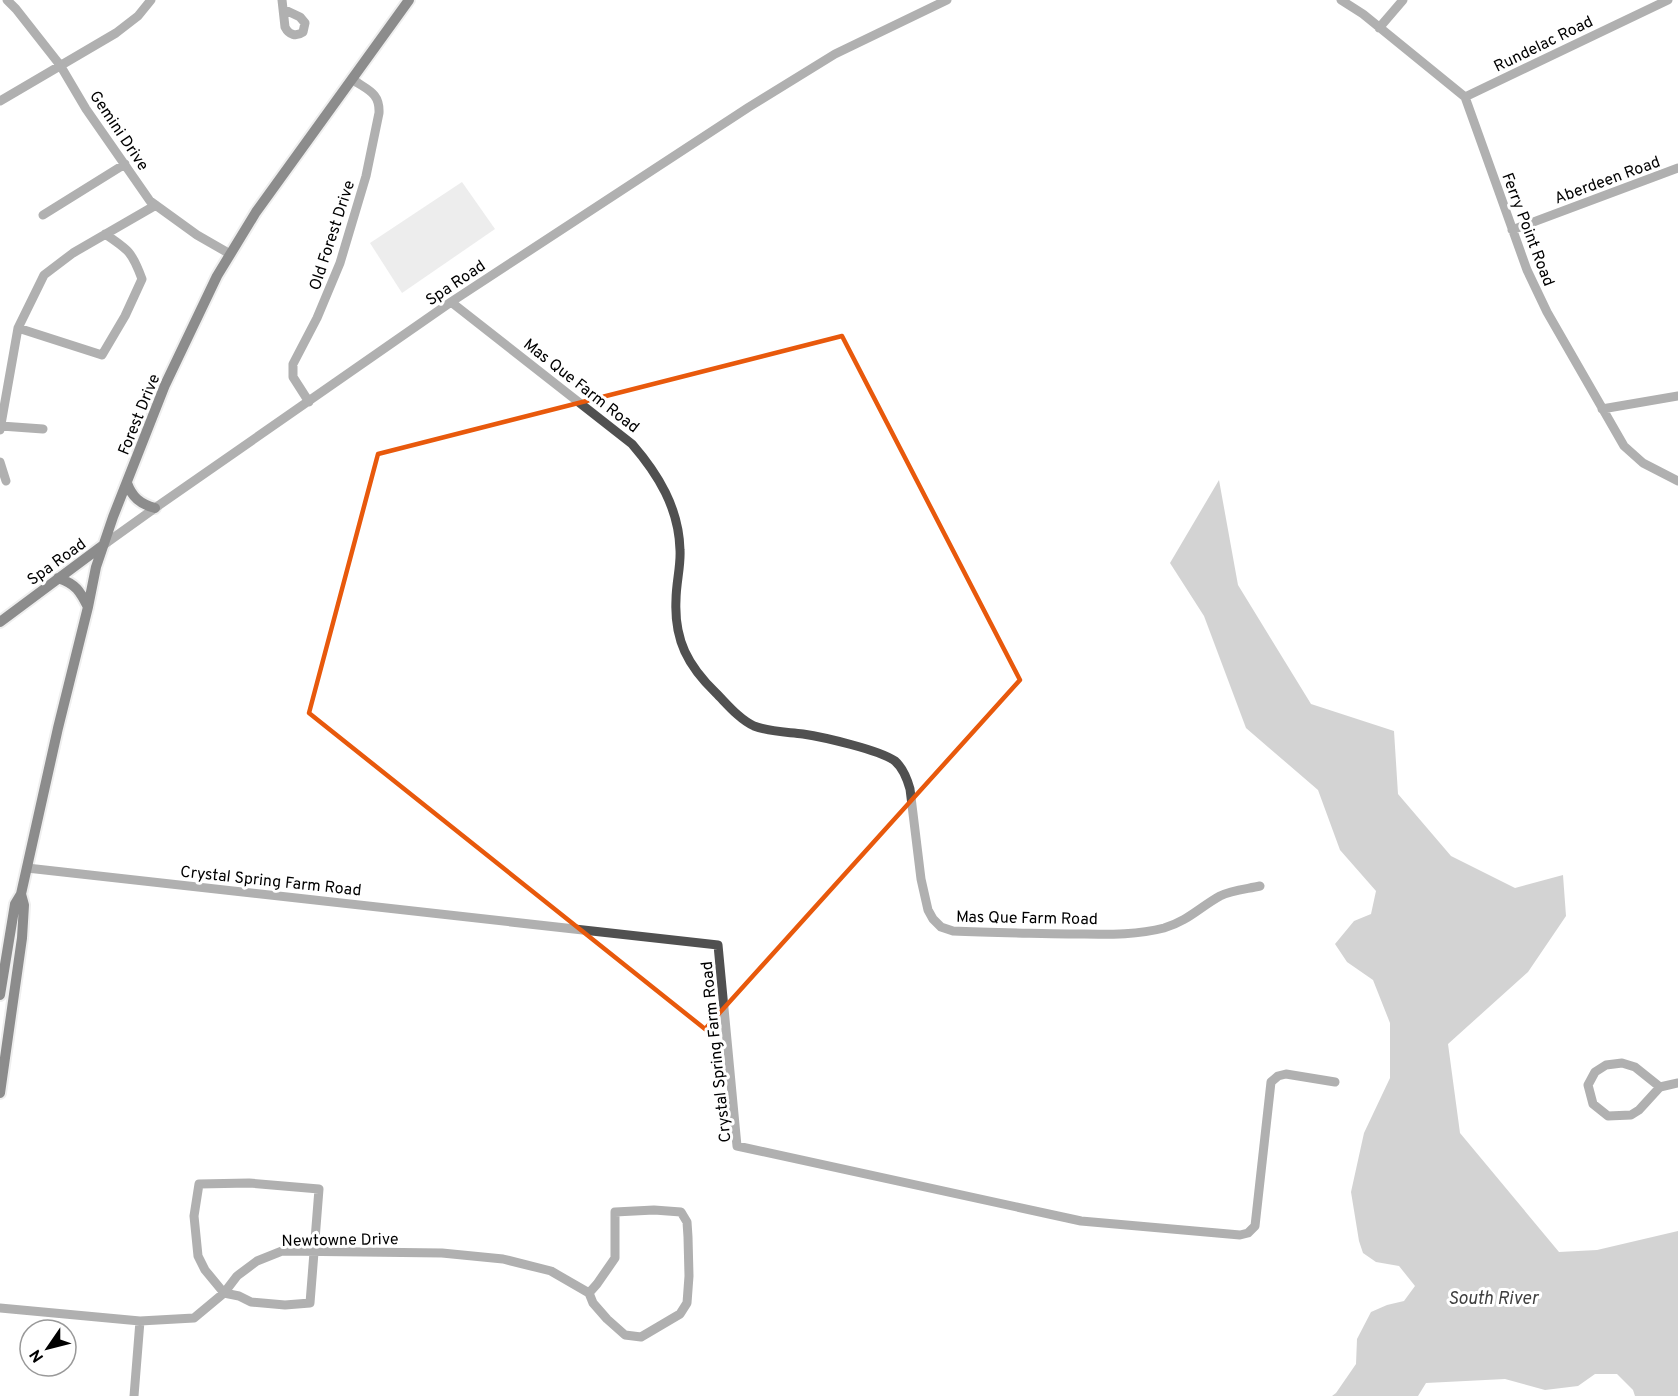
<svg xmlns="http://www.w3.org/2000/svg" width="1678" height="1396" viewBox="0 0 1678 1396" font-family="Overpass,sans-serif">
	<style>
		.green { fill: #d7d7d7 }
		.water { fill: #9e9e9e }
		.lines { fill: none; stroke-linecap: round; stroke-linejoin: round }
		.major-casing { stroke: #dbdbdb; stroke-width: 14 }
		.minor { stroke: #505050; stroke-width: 9 }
		.major { stroke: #000; stroke-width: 10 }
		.marked { fill: none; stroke: #e8590c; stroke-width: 4.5; stroke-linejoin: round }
		.labels { text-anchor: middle; stroke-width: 6; stroke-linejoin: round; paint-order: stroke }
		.street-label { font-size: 16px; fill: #000; stroke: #fff }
		.water-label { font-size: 18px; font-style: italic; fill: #3f3f3f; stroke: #fff }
	</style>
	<rect width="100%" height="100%" fill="#fff"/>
	<path class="green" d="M462 182 495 229 402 293 370 243Z"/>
	<path class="water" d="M1219 480 1238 585 1311 704 1394 731 1398 794 1451 856 1515 888 1563 875 1566 916 1528 972 1448 1044 1460 1133 1559 1252 1597 1250 1678 1231V1396H1635L1633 1390 1617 1374H1595L1578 1386 1545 1390 1505 1379 1426 1383 1418 1396H1332L1336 1393 1356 1364 1357 1339 1371 1312 1387 1305 1404 1301 1415 1286 1399 1266 1376 1262 1363 1253 1359 1241 1351 1192 1364 1133 1390 1078V1023L1373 980 1347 962 1335 944 1354 921 1371 914 1376 891 1340 850 1318 790 1246 728 1204 616 1170 563Z"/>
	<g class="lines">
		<defs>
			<path id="major" d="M127 483C132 497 140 504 155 508
				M58 578C76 584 80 591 88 607
				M0 622 102 546
				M0 995 15 904 21 894 58 728 88 607 96 567 113 517 165 385 217 276 256 212 409 0
				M0 1093 22 938 24 905 21 894"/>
		</defs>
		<use href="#major" class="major-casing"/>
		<path class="minor" d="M7 0 16 9 60 65 86 109 150 201 197 235 230 254
			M282 0 285 27C289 35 296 37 303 32L305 23 300 17 283 9
			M1341 0 1363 14 1465 97 1527 270 1547 312 1624 446 1643 463 1678 481
			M1379 28 1403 0
			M1465 97 1668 0
			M0 101 116 33 138 16 151 0
			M43 215 125 164
			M1512 230 1678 168
			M451 302 632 444C658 474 679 508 680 550 681 566 676 583 676 600 674 640 688 666 716 693 727 704 739 719 754 726 769 732 787 732 803 734 823 737 880 750 895 761 903 768 907 778 910 789L921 879 928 910 933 919 941 927 953 931C992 933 1030 933 1068 934 1101 934 1133 936 1164 928 1188 921 1200 907 1220 896 1232 890 1247 889 1260 886
			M18 328 102 355 125 316 142 279C132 252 129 250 105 234
			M309 402 293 377V364L317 318 340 263 366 176 379 113C380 92 367 90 352 79
			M1602 409 1678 396
			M1 426 43 429
			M0 430 18 328 44 275 73 253 156 205
			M0 462 6 481
			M102 546 155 508 451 302 749 107 835 54 947 0
			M27 868 718 945 737 1146 1081 1221 1240 1235 1248 1233 1255 1226 1271 1082 1278 1076 1286 1074 1335 1082
			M1660 1087 1635 1067 1622 1063 1606 1065 1595 1072 1588 1085 1593 1104 1608 1116 1631 1115 1639 1110 1660 1087 1678 1083
			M249 1183 319 1189 310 1303 285 1305 251 1302 239 1296 224 1293 205 1270 198 1256 194 1216 199 1184Z
			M0 1308 140 1321 194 1318 224 1293 237 1276 257 1261 282 1251 442 1253 503 1259 551 1271 589 1293 593 1303 607 1319 625 1335 641 1337 680 1314 687 1303 689 1276 688 1237 687 1222 681 1212 654 1210 615 1212V1258L597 1284 589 1293
			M134 1396 140 1321"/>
		<use href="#major" class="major"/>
	</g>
	<path d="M0 0H1678V1396H0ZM842 336 1020 680 705 1029 309 713 378 454Z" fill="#fff" fill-opacity=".55" fill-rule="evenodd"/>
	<path class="marked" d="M842 336 1020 680 705 1029 309 713 378 454Z"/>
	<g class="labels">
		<g class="street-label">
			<text transform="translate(1543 43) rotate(-26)" y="6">Rundelac Road</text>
			<text transform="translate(120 130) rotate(56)" y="6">Gemini Drive</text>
			<text transform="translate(1607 179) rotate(-20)" y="6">Aberdeen Road</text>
			<text transform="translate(1529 229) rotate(69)" y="6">Ferry Point Road</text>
			<text transform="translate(331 235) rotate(-72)" y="6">Old Forest Drive</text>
			<text transform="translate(455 282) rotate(-34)" y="6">Spa Road</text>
			<text transform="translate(582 385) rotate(38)" y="6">Mas Que Farm Road</text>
			<text transform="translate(138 414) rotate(-68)" y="6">Forest Drive</text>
			<text transform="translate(56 561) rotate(-36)" y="6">Spa Road</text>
			<text transform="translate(271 880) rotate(6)" y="6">Crystal Spring Farm Road</text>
			<text transform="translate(1027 917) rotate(1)" y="6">Mas Que Farm Road</text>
			<text transform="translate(715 1052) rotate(-96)" y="6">Crystal Spring Farm Road</text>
			<text transform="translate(340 1239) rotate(-1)" y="6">Newtowne Drive</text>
		</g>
		<g class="water-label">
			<text x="1493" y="1304">South River</text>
		</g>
	</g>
	<g transform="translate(48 1348) rotate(235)"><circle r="28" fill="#ffffff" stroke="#999999" stroke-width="1.5"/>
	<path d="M0-4.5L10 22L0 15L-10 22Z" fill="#000000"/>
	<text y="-9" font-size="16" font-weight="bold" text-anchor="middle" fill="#000000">N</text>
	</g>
</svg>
